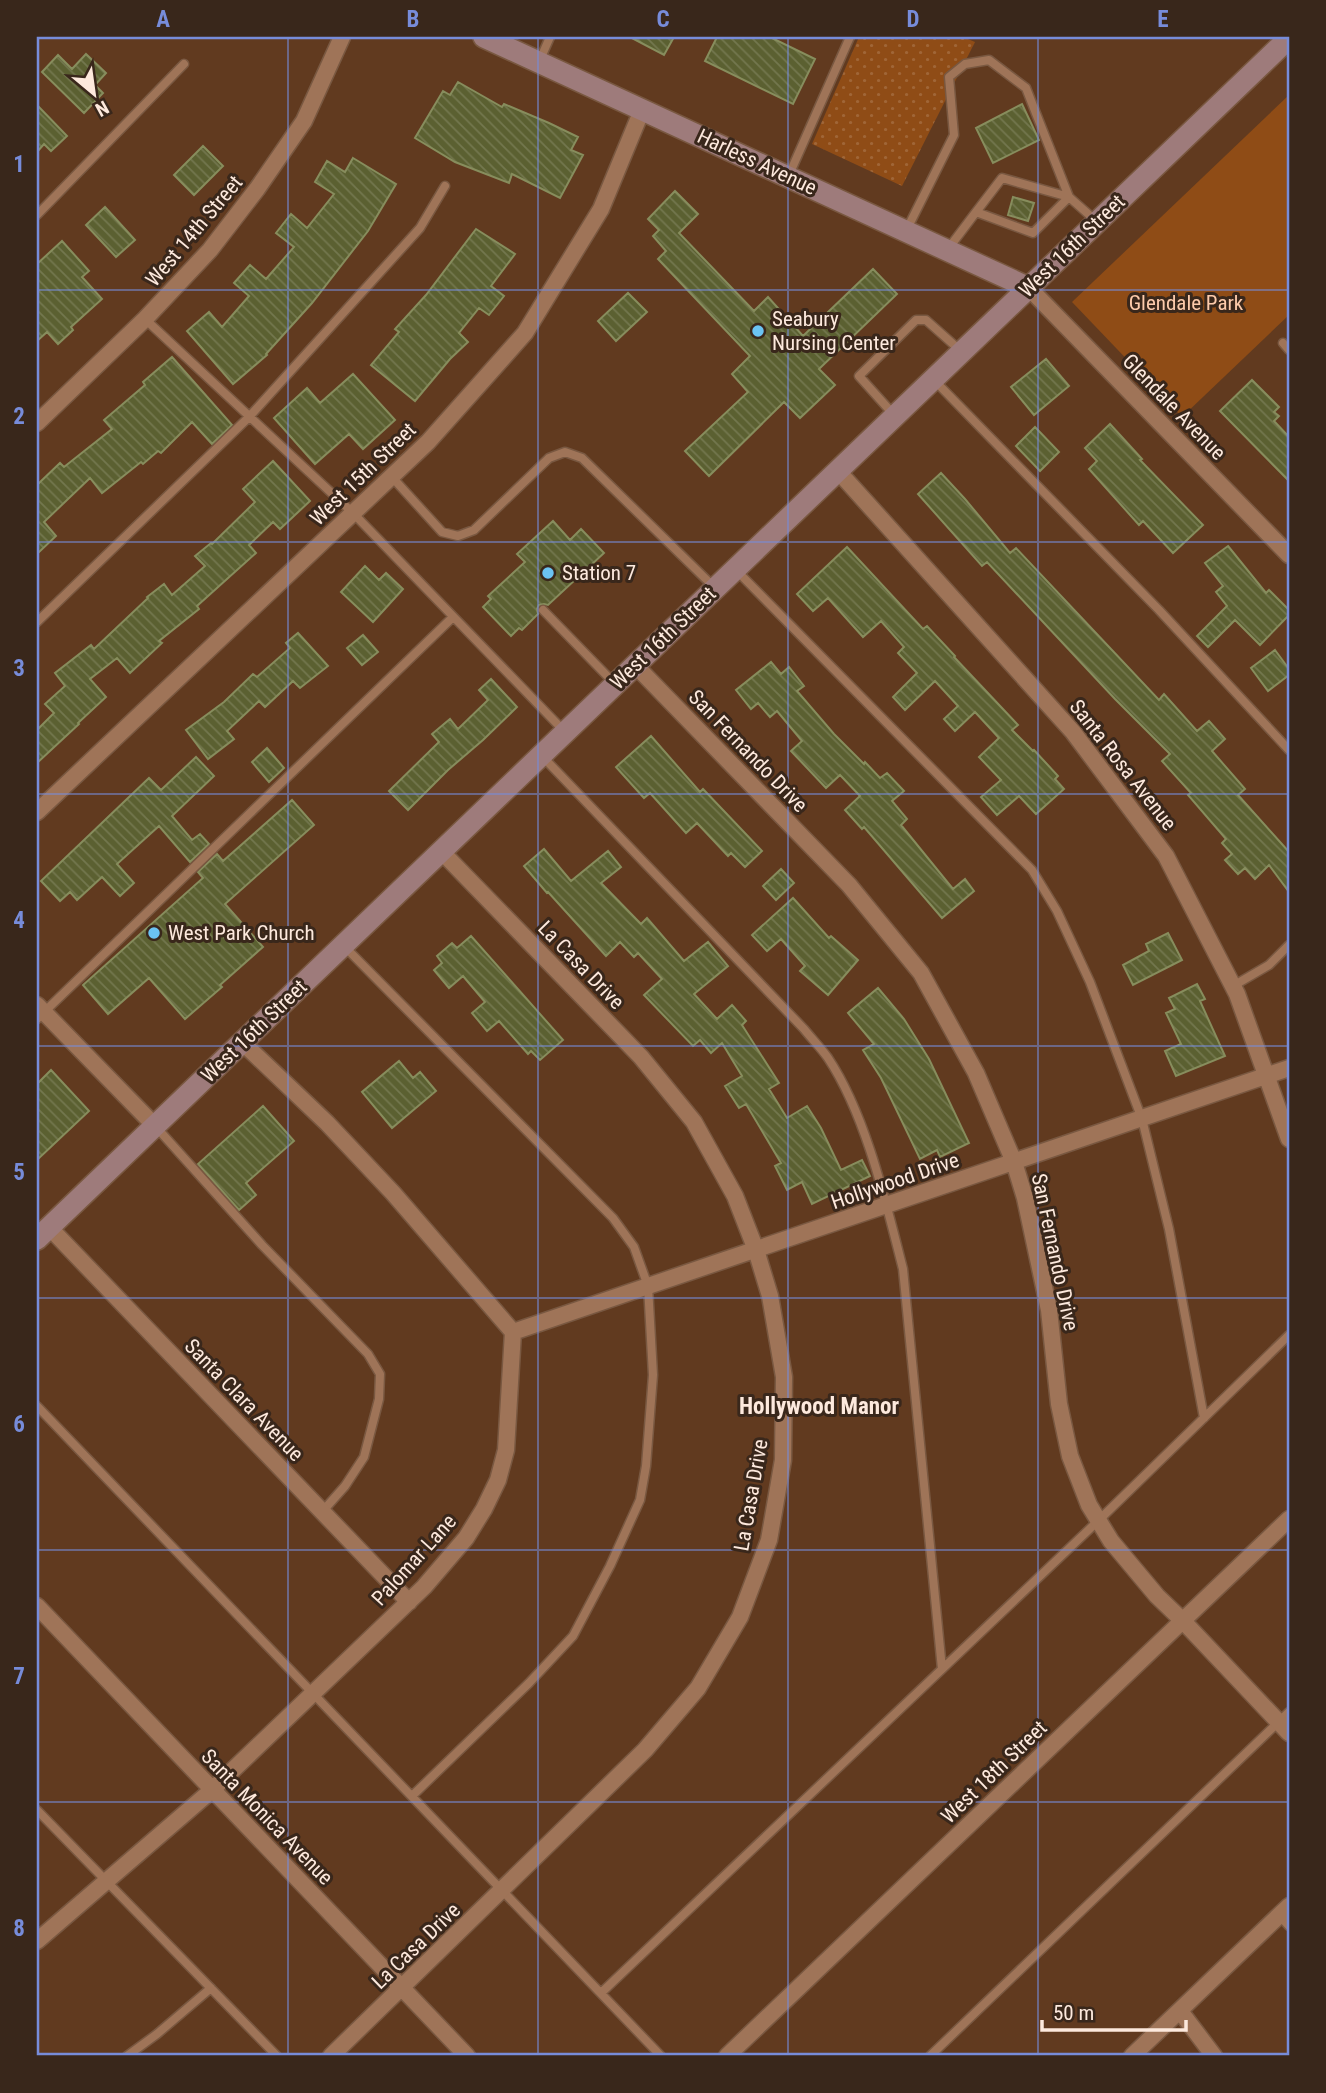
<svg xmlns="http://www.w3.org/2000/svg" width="1326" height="2093" viewBox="0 0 1326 2093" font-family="'Roboto Condensed',sans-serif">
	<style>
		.grass { fill: url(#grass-dots) }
		.park { fill: #8f4c16 }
		.building { fill: url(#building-back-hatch); stroke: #878d5d; stroke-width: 2 }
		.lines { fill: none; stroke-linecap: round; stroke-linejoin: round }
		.service-casing { stroke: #795841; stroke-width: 11 }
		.minor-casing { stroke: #795841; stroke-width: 19 }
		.secondary-casing { stroke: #795841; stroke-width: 24 }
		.service { stroke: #9f7458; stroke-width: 8 }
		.minor { stroke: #9f7458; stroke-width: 16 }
		.secondary { stroke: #9e7b7b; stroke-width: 21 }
		.grid { fill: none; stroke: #778cda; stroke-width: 2; stroke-opacity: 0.55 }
		.poi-dot { fill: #6bc3f2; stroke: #39271b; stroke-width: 2.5 }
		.labels { text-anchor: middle; stroke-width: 6; stroke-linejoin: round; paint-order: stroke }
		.street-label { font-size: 21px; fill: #fde9dd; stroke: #39271b }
		.park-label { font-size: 21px; fill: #fdcbab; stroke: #39271b }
		.poi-label { font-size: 21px; fill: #fde9dd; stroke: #39271b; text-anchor: start }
		.neighbourhood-label { font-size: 23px; font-weight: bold; fill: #fde9dd; stroke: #39271b }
		.neatline { fill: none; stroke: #778cda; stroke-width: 2.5 }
		.grid-label { font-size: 23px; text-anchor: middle; font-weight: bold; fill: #778cda }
	</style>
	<defs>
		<pattern id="grass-dots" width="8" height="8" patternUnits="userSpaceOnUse" patternTransform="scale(1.75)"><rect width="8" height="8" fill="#8f4c16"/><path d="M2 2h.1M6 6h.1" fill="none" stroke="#a06637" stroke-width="1.8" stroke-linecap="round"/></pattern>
		<pattern id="building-back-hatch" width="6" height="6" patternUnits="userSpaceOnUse" patternTransform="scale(1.75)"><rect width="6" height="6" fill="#5b6031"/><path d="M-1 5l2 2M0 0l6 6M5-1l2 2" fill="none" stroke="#73774e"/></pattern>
	</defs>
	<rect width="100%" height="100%" fill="#613a1f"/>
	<path class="grass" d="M859 37H963L975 42 902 186 812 144Z"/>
	<path class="park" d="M1289 95V315L1182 417 1072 302Z"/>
	<path class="building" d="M630 37H674L664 55Z
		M717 37H770L815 59 793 104 705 61Z
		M86 54 106 73 95 85 103 93 84 113 42 72 58 55 72 69Z
		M458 82 502 107 504 104 549 123 578 137 571 150 583 155 560 198 512 174 509 183 455 162 415 138 443 91 450 95Z
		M1022 104 1039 140 993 163 976 128Z
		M37 105 67 136 51 151 44 144 37 152Z
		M203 146 223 166 194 195 174 175Z
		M353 158 396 184 368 231 312 303 266 354 267 355 233 384 187 331 209 312 222 327 249 296 234 283 250 265 266 279 294 247 276 233 291 214 307 228 334 194 315 182 327 161 345 172Z
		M675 191 698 214 679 233 754 311 768 297 803 336 873 269 897 294 819 369 835 385 800 418 784 402 709 476 685 451 748 392 732 374 750 356 658 259 666 251 653 236 659 230 648 219Z
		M1013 197 1034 203 1028 221 1008 215Z
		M105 207 135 240 116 257 86 225Z
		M476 229 515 254 491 286 504 296 489 315 479 308 459 333 468 342 450 359 415 401 371 365 399 332 395 329 426 295Z
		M62 241 89 271 82 277 102 299 71 327 73 330 58 344 47 332 37 341V264Z
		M628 293 647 312 616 341 598 321Z
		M172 357 232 425 212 444 192 422 161 453 158 451 143 464 141 462 102 493 90 478 44 522 56 536 37 554V485L60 463 64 467 112 429 104 420 145 385 143 382Z
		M1046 359 1069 386 1034 415 1011 387Z
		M353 374 395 420 363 449 349 434 315 464 274 418 307 388 320 403Z
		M1252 380 1279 407 1274 412 1279 416 1274 421 1289 437V481L1220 411Z
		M1110 424 1142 459 1140 460 1203 525 1173 553 1143 521 1139 525 1089 469 1097 461 1085 448Z
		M1035 427 1059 452 1040 471 1016 446Z
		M273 461 310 501 280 529 273 522 249 545 256 553 197 606 199 609 159 641 162 643 130 673 117 658 90 679 106 697 78 723 79 724 37 763V730L54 713 45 704 65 686 55 673 91 645 94 649 148 598 147 597 164 584 172 595 205 566 195 556 211 543 212 544 255 502 243 489Z
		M941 473 965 499 1010 553 1016 548 1159 700 1164 694 1197 731 1209 721 1225 739 1212 751 1245 789 1238 795 1289 852V892L1269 865 1255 879 1245 868 1238 874 1225 860 1232 854 1222 843 1226 839 1188 795 1191 793 1162 761 1170 754 1115 699 987 562 982 566 918 494Z
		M553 521 570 540 581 529 604 553 548 605 544 604 539 605 537 609 538 614 522 630 519 628 511 636 483 607 491 599 488 596 525 562 517 554Z
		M1228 546 1266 593 1269 590 1289 610V615L1260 645 1235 620 1208 647 1197 636 1227 606 1216 592 1223 586 1205 563Z
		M847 547 923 629 927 626 955 656 954 657 1018 725 1012 730 1033 751 1034 750 1058 776 1055 779 1064 789 1036 814 1019 796 997 815 981 797 1001 780 979 757 999 738 975 712 955 731 944 719 958 706 935 681 905 710 893 697 917 673 898 653 904 647 881 621 863 637 828 598 813 611 797 594Z
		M365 566 379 580 386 573 403 589 373 622 341 592Z
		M298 633 328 666 300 688 293 681 265 707 259 701 227 731 234 739 208 759 186 730 224 702 253 674 257 677 290 648 286 643Z
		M363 635 378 652 362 665 347 648Z
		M1275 650 1289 669V675L1268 691 1251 668Z
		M771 662 781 674 789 667 804 686 797 691 834 734 864 764 865 762 880 778 887 773 904 791 892 801 907 819 901 825 953 889 965 879 974 891 942 918 864 827 862 829 845 810 860 796 840 775 826 788 791 751 802 741 777 711 770 717 758 703 751 709 736 690Z
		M491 679 517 707 483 740 448 770 408 810 389 791 439 742 432 734 450 719 458 729 488 700 479 690Z
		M651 736 700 792 703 789 762 851 745 867 731 853 728 856 697 823 686 833 650 793 644 798 616 767Z
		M267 748 284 768 269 782 252 762Z
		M196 757 214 776 172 816 192 840 200 834 209 844 190 862 159 826 117 864 134 883 120 896 102 877 77 900 70 892 60 901 41 881 149 778 161 790Z
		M292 800 314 825 225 904 263 947 220 985 222 987 185 1019 149 978 108 1014 83 985 203 878 198 872 217 854 223 861Z
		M544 849 571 881 608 851 621 867 601 883 641 924 647 918 684 961 708 942 728 966 694 994 717 1019 732 1005 746 1021 742 1025 779 1083 769 1089 787 1118 807 1106 821 1128 841 1170 862 1160 870 1176 812 1204 802 1182 787 1190 775 1166 781 1163 746 1104 739 1108 725 1086 742 1076 722 1043 711 1053 700 1040 693 1046 644 995 662 979 638 953 634 957 620 942 606 956 548 892 547 893 524 866Z
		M781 869 794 883 776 900 763 886Z
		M793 898 829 938 831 936 858 960 828 995 800 971 805 966 781 939 767 951 752 935Z
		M1168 933 1182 960 1133 985 1123 965 1149 951 1146 944Z
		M471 936 563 1040 540 1060 531 1051 528 1054 499 1021 487 1031 472 1013 485 1002 463 976 449 988 434 970 442 963 437 956 452 943 457 948Z
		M1197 984 1205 999 1200 1001 1225 1056 1176 1076 1165 1051 1181 1044 1166 1013 1175 1009 1169 998Z
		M878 988 904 1019 929 1059 969 1143 940 1157 937 1150 920 1159 881 1078 863 1050 874 1044 848 1013Z
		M399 1061 413 1078 420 1072 436 1091 392 1128 362 1092Z
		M51 1070 89 1111 37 1160V1084Z
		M263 1106 294 1141 246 1183 256 1195 239 1210 198 1164Z"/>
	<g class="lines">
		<defs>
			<path id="service" d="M539 62 550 37
				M789 175 850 37
				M976 212 1002 178 1069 197
				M37 215 184 64
				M907 229 954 135 949 77 965 64 989 60 1026 88 1069 197
				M948 249 976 212 1033 233 1069 197 1095 220
				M145 319 353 513 565 732
				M1283 343 1289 350
				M935 381 1159 610 1289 750
				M894 415 859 376 916 320H926L962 352
				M391 476 442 532 458 536 474 530 549 458 565 452 582 458 715 588
				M737 571 1032 870 1057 911 1090 982 1142 1119 1169 1229 1204 1418
				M543 610 615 684
				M37 622 249 417 420 228 445 186
				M543 757 804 1029C812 1039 821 1048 828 1058 866 1115 886 1203 903 1269L942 1669
				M345 947 613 1218 634 1247 648 1286 653 1375 646 1466 640 1500 610 1566 573 1636 529 1683 412 1796
				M1233 986 1269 965 1289 945
				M37 1019 453 617
				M157 1128 262 1245 368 1354 380 1374 379 1399 364 1457 345 1486 322 1512
				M37 1406 661 2056
				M37 1810 277 2056
				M1279 1915 1289 1926
				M601 1993 1099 1520 1289 1335
				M127 2056 157 2034 211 1988
				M930 2056 1289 1712"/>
			<path id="minor" d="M1029 288 1289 555
				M37 423 145 319 210 250 257 189 304 121 342 37
				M838 471 1073 732 1166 856 1237 994 1289 1139
				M635 665 849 885 921 973 976 1073 1014 1162 1025 1198 1049 1310 1059 1404 1070 1456 1089 1505 1111 1541 1157 1596 1183 1621 1289 1733
				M37 812 428 442 525 333 601 209 642 110
				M37 1005 155 1126
				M49 1227 409 1602
				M513 1332 1289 1068
				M37 1606 467 2056
				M37 1941 212 1790 424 1587 466 1538 484 1509 498 1480 506 1450 513 1332 393 1193 327 1123 242 1042
				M1180 2011 1214 2056
				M331 2056 645 1750 698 1688 740 1617 769 1540 783 1460 784 1377 770 1296 756 1250 735 1196 694 1122 641 1057 441 851
				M727 2056 1289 1519
				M1132 2056 1289 1906"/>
			<path id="secondary" d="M484 37 1029 288
				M37 1239 1289 38"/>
		</defs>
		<use href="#service" class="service-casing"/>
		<use href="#minor" class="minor-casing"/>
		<use href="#secondary" class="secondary-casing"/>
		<use href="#service" class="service"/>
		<use href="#minor" class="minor"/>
		<use href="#secondary" class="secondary"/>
	</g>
	<path class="grid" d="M288 37V2056M538 37V2056M788 37V2056M1038 37V2056M37 290H1289M37 542H1289M37 794H1289M37 1046H1289M37 1298H1289M37 1550H1289M37 1802H1289"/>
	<g class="poi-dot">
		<circle cx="758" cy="331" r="7"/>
		<circle cx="548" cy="573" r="7"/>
		<circle cx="154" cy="933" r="7"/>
	</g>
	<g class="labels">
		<g class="street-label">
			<text transform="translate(757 162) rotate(25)" y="7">Harless Avenue</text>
			<text transform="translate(194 231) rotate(-50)" y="7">West 14th Street</text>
			<text transform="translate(1072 246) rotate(-44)" y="7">West 16th Street</text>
			<text transform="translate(1174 407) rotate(46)" y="7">Glendale Avenue</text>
			<text transform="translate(363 474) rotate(-44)" y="7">West 15th Street</text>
			<text transform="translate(663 638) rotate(-44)" y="7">West 16th Street</text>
			<text transform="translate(748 751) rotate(46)" y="7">San Fernando Drive</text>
			<text transform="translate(1123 765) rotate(52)" y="7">Santa Rosa Avenue</text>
			<text transform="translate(581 965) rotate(46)" y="7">La Casa Drive</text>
			<text transform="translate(254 1031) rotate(-44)" y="7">West 16th Street</text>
			<text transform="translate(895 1181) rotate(-19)" y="7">Hollywood Drive</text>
			<text transform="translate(1055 1252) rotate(78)" y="7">San Fernando Drive</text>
			<text transform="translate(244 1400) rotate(46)" y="7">Santa Clara Avenue</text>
			<text transform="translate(751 1495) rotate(-80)" y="7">La Casa Drive</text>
			<text transform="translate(414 1560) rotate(-48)" y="7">Palomar Lane</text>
			<text transform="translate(994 1772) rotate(-44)" y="7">West 18th Street</text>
			<text transform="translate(267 1817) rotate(46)" y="7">Santa Monica Avenue</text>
			<text transform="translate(416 1946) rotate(-44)" y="7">La Casa Drive</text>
		</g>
		<g class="park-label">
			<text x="1186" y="310">Glendale Park</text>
		</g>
		<g class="poi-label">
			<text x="772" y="326">Seabury<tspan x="772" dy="24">Nursing Center</tspan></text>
			<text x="562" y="580">Station 7</text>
			<text x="168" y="940">West Park Church</text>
		</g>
		<g class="neighbourhood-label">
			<text x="819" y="1414">Hollywood Manor</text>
		</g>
	</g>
	<rect width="1326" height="2093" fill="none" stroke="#39271b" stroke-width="77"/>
	<g transform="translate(94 94) rotate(151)" stroke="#39271b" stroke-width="5" paint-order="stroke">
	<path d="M0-5L12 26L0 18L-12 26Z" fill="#fde9dd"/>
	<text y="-10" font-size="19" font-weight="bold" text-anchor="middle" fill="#fde9dd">N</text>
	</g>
	<path d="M1042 2020v10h144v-10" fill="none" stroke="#fde9dd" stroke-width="3.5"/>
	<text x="1053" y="2020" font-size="21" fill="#fde9dd" stroke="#39271b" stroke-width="5" paint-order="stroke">50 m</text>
	<rect x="38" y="38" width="1250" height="2016" class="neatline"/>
	<g class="grid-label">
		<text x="163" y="27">A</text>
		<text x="413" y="27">B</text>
		<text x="663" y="27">C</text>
		<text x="913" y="27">D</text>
		<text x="1163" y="27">E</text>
		<text x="19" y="172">1</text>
		<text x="19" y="424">2</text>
		<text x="19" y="676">3</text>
		<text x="19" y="928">4</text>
		<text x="19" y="1180">5</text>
		<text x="19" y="1432">6</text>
		<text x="19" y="1684">7</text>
		<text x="19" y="1936">8</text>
	</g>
</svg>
